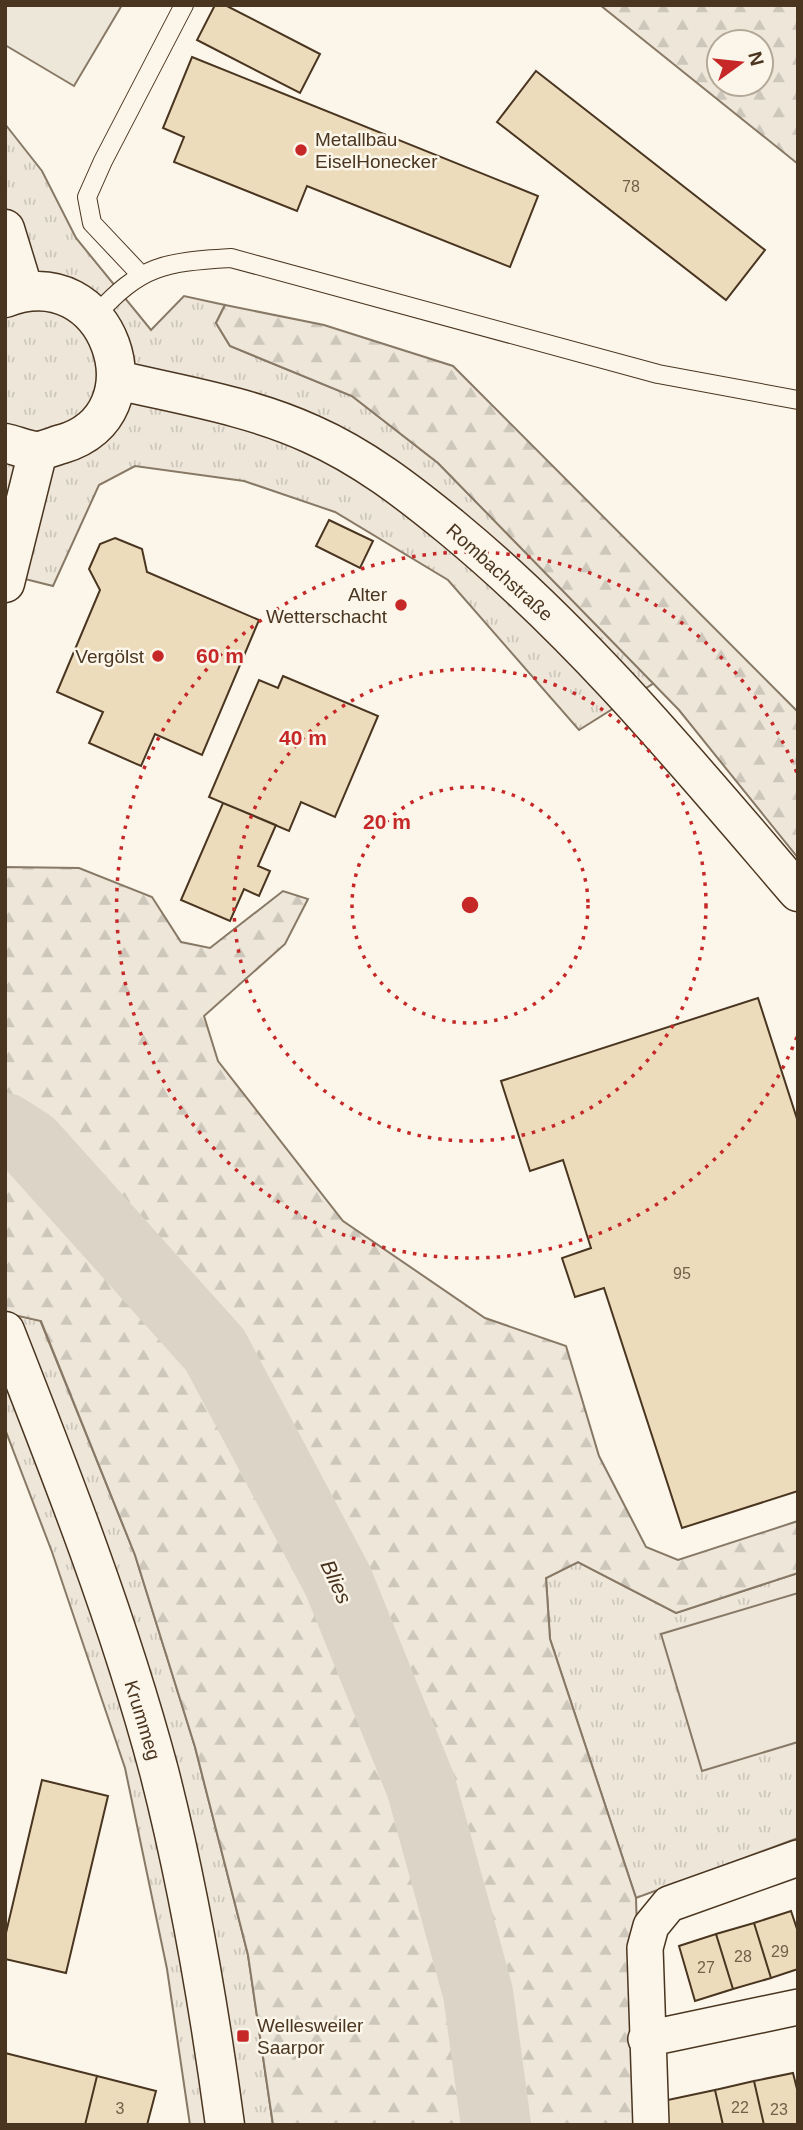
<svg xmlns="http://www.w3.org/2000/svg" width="803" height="2130" viewBox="0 0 803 2130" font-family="Helvetica,sans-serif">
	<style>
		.grass { fill: url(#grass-tufts); stroke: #887966; stroke-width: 2 }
		.forest { fill: url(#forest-firs); stroke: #887966; stroke-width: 2; fill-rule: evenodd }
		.garden { fill: #ede6d9; stroke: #887966; stroke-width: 2 }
		.parking { fill: #ede7d9; stroke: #887966; stroke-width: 2 }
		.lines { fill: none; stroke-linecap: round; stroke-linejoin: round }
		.river { stroke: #dcd4c6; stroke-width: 70 }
		.building { fill: #ecdcbc; stroke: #4a3520; stroke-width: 2 }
		.lane-casing { stroke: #4a3520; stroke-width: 20 }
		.street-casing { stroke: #4a3520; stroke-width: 38 }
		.secondary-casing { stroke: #4a3520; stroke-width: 41 }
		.lane { stroke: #fbf6e9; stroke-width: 18 }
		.street { stroke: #fbf6e9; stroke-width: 35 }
		.secondary { stroke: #fbf6e9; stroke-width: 38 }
		.ring { fill: none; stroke: #c62828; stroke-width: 3.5; stroke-dasharray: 3.5 7 }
		.poi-dot { fill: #c62828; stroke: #fbf6e9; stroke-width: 2.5 }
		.labels { text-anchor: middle; stroke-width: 5; stroke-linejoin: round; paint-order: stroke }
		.number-label { font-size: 16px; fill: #725f47 }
		.poi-label { font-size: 19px; fill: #4a3520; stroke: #fbf6e9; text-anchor: start }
		.street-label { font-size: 19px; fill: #4a3520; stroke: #fbf6e9 }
		.water-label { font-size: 21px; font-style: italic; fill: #4a3520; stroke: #fbf6e9 }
		.centre { fill: #c62828; stroke: #fbf6e9; stroke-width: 3.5 }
		.ring-label { font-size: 21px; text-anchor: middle; font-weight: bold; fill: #c62828; stroke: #fbf6e9; stroke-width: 5; stroke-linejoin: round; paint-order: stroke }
	</style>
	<defs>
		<pattern id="grass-tufts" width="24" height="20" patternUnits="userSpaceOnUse" patternTransform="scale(1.75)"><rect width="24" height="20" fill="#ede6d9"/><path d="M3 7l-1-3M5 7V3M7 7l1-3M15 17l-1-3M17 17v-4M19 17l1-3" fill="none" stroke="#cdc6ba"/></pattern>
		<pattern id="forest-firs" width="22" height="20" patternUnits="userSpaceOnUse" patternTransform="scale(1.75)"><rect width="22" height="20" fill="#ede6d9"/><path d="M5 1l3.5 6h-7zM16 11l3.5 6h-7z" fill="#cdc6ba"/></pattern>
	</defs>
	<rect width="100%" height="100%" fill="#fbf6e9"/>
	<path class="grass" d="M5 124 42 171 76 238 151 330 184 296 225 305 216 323 230 346 352 396 438 463 654 683 579 730 448 580 335 512 244 481 135 466 99 485 53 586 5 574Z
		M5 1313 40 1320 135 1555 195 1747 248 1955 273 2125H190L167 1969 125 1768 52 1552 5 1429Z
		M578 1562 676 1613 798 1573V1838L636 1898 550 1639 546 1578Z"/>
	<path class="forest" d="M600 5H798V164ZM719 42H761V84H719Z
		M225 305 324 325 453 366 798 712V858L679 710 438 463 352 396 230 346 216 323Z
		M5 867 79 868 152 897 181 942 210 948 283 891 308 899 285 944 204 1016 218 1061 343 1221 485 1318 566 1346 599 1456 646 1547 678 1560 798 1521V1573L676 1613 578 1562 546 1578 550 1639 636 1898 643 2125H273L248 1955 195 1747 135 1555 41 1321 5 1313Z"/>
	<path class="garden" d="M798 1593V1742L702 1771 661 1634Z"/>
	<path class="parking" d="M5 5H122L74 86 5 45Z"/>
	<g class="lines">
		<path class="river" d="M5 1128 30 1144 215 1350 338 1581 421 1786 478 1993 496 2125"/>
	</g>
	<path class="building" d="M215 5H225L320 54 300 93 197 40Z
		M192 57 538 196 510 267 307 186 297 211 174 162 184 137 163 128Z
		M536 71 765 250 726 300 497 122Z
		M329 520 373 541 360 568 316 546Z
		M115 538 142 549 147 572 259 620 202 755 155 734 141 766 89 743 103 712 57 692 100 590 89 569 100 544Z
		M283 676 378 716 335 817 301 802 289 831 209 797 259 680 278 688Z
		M223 803 276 825 258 866 270 871 259 896 244 889 230 921 181 900Z
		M758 998 798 1122V1491L682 1528 604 1288 575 1297 562 1258 591 1248 563 1160 530 1171 501 1081Z
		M42 1780 108 1796 66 1973 5 1959V1937Z
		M791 1911 798 1932V1969L771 1978 754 1923Z
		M754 1923 771 1978 733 1989 716 1934Z
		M716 1934 733 1989 695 2001 679 1946Z
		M5 2053 97 2076 85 2125H5Z
		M793 2073 798 2093V2125H764L754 2081Z
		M97 2076 156 2091 147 2125H85Z
		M754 2081 764 2125H723L715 2090Z
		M715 2090 723 2125H668L663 2101Z"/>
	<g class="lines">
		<defs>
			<path id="lane" d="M141 275 92 223 87 197 103 161 184 5
				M95 316C141 265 164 262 231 258L658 374 798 400"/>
			<path id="street" d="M646 2039 798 2007
				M651 2125 645 1948 651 1926 669 1904 798 1858"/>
			<path id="secondary" d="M5 229 24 291
				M5 298C109 257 163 415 62 444 54 446 44 451 36 451 26 450 15 445 5 443
				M117 380C181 395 250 406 311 434 363 457 407 491 451 527 581 634 689 765 798 892
				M5 583 38 451
				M5 1331C62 1476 119 1621 159 1771 189 1888 209 2006 225 2125"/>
		</defs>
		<use href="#lane" class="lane-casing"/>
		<use href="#street" class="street-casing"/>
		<use href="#secondary" class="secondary-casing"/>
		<use href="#lane" class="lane"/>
		<use href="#street" class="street"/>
		<use href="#secondary" class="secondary"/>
	</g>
	<g class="ring">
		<circle cx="470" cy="905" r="118"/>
		<circle cx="470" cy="905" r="236"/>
		<path d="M797 1037A353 353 0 1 1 797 773"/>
	</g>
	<g class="poi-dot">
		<circle cx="301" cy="150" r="7"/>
		<circle cx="401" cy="605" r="7"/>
		<circle cx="158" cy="656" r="7"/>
		<rect x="236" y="2029" width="14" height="14" rx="3.5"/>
	</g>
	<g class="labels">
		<g class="number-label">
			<text x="631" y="192">78</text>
			<text x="682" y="1279">95</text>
			<text x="780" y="1957">29</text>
			<text x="743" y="1962">28</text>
			<text x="706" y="1973">27</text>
			<text x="740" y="2113">22</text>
			<text x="120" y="2114">3</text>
			<text x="779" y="2115">23</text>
		</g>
		<g class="poi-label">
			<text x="315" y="146">Metallbau<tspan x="315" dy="22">EiselHonecker</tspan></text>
			<text x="387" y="601" text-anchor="end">Alter<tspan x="387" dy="22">Wetterschacht</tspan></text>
			<text x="144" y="663" text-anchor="end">Vergölst</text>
			<text x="257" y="2032">Wellesweiler<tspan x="257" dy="22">Saarpor</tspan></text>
		</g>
		<g class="street-label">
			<text transform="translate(500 572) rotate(42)" y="7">Rombachstraße</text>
			<text transform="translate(143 1720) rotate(73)" y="7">Krummeg</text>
		</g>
		<g class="water-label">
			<text transform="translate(336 1582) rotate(65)" y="7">Blies</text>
		</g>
	</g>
	<circle cx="470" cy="905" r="10" class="centre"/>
	<g class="ring-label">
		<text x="220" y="663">60 m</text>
		<text x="303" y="745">40 m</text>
		<text x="387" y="829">20 m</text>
	</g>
	<rect width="803" height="2130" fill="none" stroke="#4a3520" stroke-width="14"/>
	<g transform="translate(740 63) rotate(75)"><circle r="33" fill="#fbf6e9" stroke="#b4a999" stroke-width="2"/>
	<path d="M0-5L12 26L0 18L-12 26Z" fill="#c62828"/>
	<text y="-10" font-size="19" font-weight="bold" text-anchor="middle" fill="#4a3520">N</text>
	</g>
</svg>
